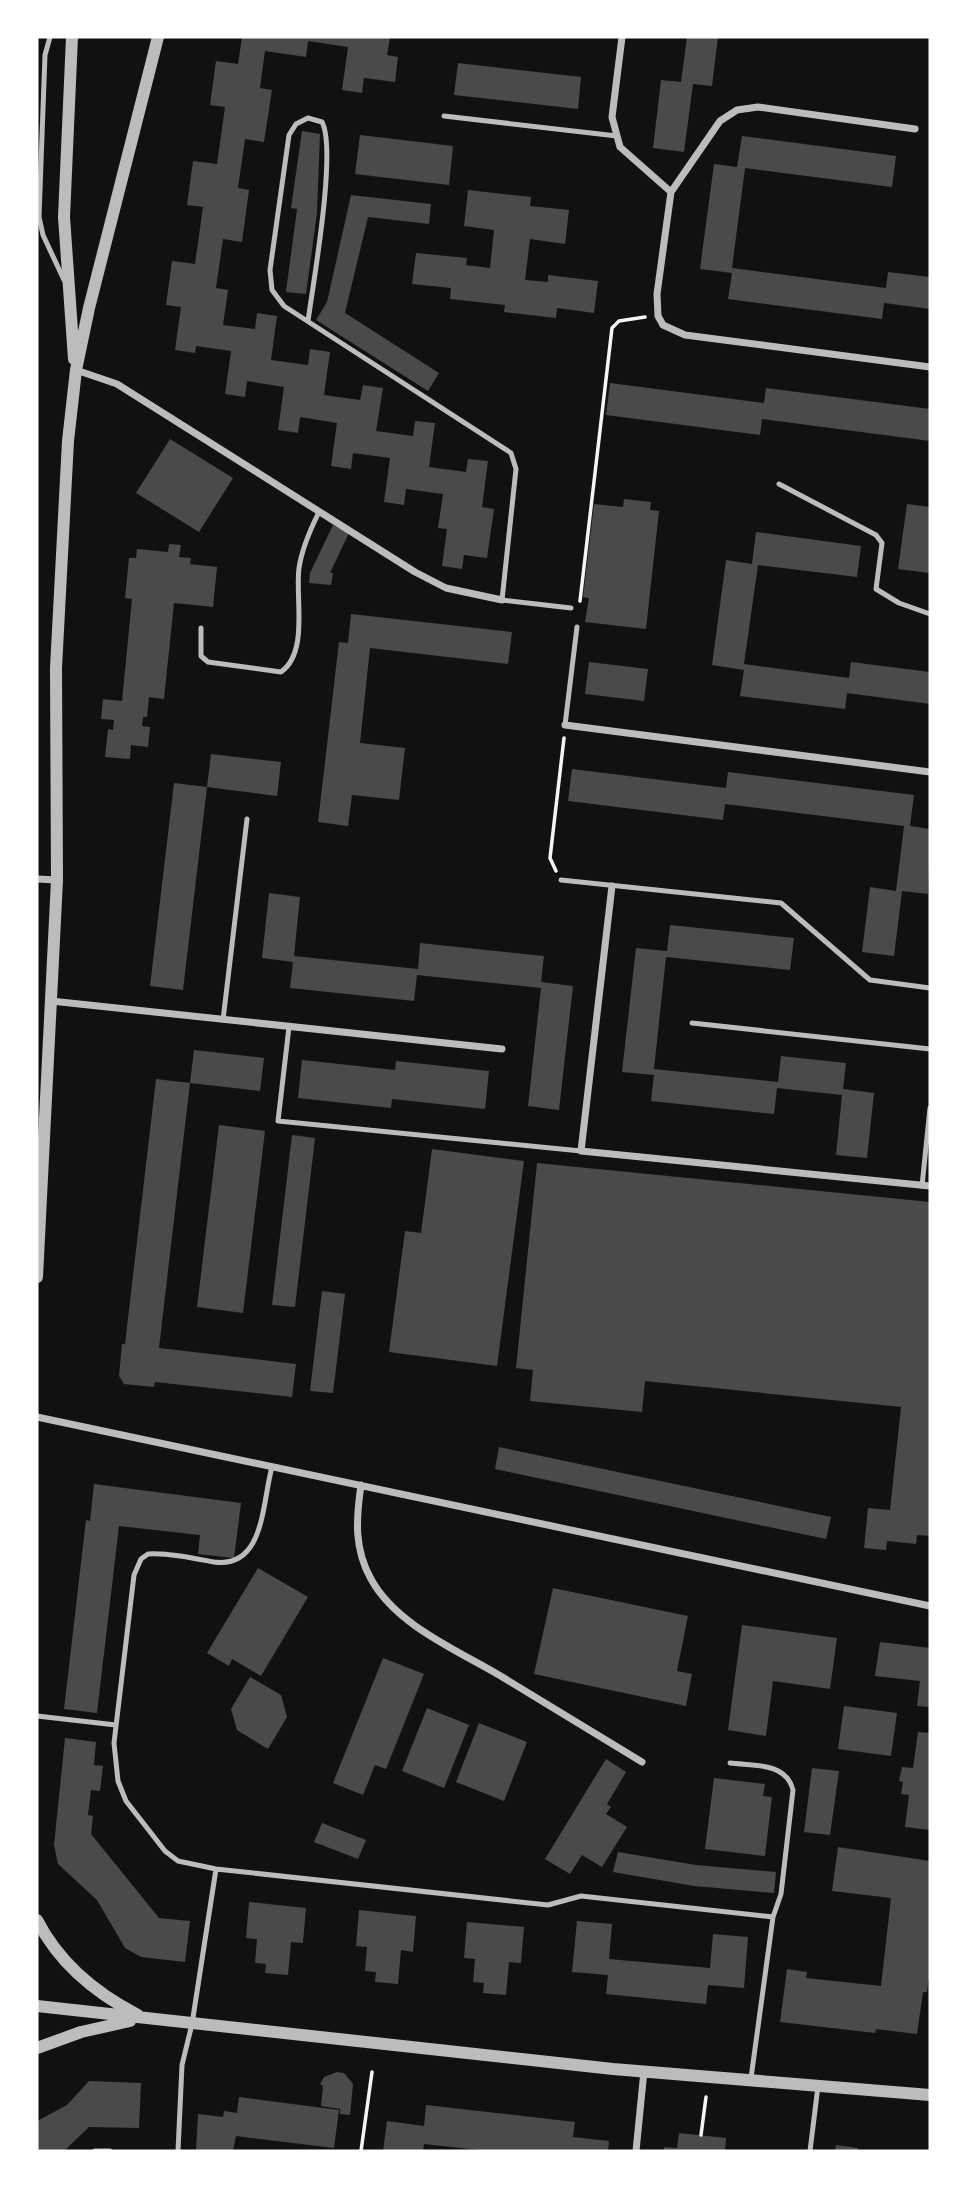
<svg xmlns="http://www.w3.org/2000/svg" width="967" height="2188" viewBox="0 0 967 2188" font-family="'Alegreya Sans',sans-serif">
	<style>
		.building { fill: #4a4a4a }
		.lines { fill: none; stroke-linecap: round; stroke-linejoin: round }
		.path { stroke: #f5f5f5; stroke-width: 3.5 }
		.service { stroke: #bcbcbc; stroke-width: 5 }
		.minor { stroke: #bcbcbc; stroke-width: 7 }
		.tertiary { stroke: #bcbcbc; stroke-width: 12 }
	</style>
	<rect width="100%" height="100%" fill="#111"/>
	<path class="building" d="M242 37H390L387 55 398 57 395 82 364 78 362 93 342 90 348 47 308 41 306 57 265 51 260 88 272 90 264 142 245 139 238 188 249 190 242 242 223 239 216 288 228 290 223 325 255 329 257 313 277 316 271 360 308 365 310 349 330 352 324 395 360 400 363 385 383 388 376 431 413 436 415 421 435 423 429 467 466 472 468 459 488 461 482 507 494 509 487 558 464 555 462 569 442 566 447 529 438 528 443 494 406 489 404 505 384 502 390 458 353 453 351 469 331 466 337 423 300 417 298 433 278 430 284 387 247 381 245 397 225 394 231 351 196 346 195 353 175 350 181 307 166 305 172 261 195 264 203 207 187 205 193 161 217 164 225 107 210 105 216 61 238 64Z
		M687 37H718L712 86 693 84 684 152 653 148 661 80 681 82Z
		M458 63 581 77 578 109 454 95Z
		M302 131 320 134 317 213 306 294 286 292 297 209 291 208Z
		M360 135 453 146 449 185 355 174Z
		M742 136 896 156 892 187 745 168 732 268 886 288 888 272 930 277V309L884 303 882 319 728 299 732 273 700 269 714 164 737 167Z
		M468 190 531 197 530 206 569 210 565 244 530 239 525 280 548 282V275L598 281 594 313 557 308 556 318 504 312 505 305 450 299 451 288 412 284 416 253 467 258 466 265 490 268 494 230 464 226Z
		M351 195 431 204 429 224 368 217 345 313 439 373 428 391 316 320 327 302Z
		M610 383 764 403 766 388 930 409V441L762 419 760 435 606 415Z
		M170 439 233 478 199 532 136 493Z
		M624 499 651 502 650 510 659 511 646 629 585 622 589 598 583 597 594 504 623 507Z
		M907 504 930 507 929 573 898 569Z
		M333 525 349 533 330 573H333L331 585 309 583 310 573Z
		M756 532 861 546 857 577 758 565 744 664 849 678 851 662 930 672V704L847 693 845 709 740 696 744 670 712 665 726 560 752 564Z
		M169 544 181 545 179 557 191 558 190 564 217 567 213 607 174 603 164 699 149 697 147 717H143L142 726 150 727 148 747 131 745 130 759 105 757 108 729 113 730 114 720 101 719 103 699 122 701 132 599 125 598 129 558H136L137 549 168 552Z
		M351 614 512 632 508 664 370 648 360 743 405 748 399 800 352 795 348 826 318 822 339 642 348 643Z
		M589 662 648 669 644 701 585 694Z
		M211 754 281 762 277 796 207 787Z
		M572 769 726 788 728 772 914 795 910 826 930 829 928 894 902 891 894 956 862 952 870 887 896 891 904 826 725 804 723 820 568 801Z
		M174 783 207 787 183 990 150 986Z
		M269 893 300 897 294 956 418 969 420 943 544 956 541 982 573 986 559 1110 528 1106 541 988 417 975 414 1001 290 988 293 962 262 958Z
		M670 925 794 938 790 970 666 957 654 1069 778 1082 781 1056 846 1063 843 1089 874 1093 867 1158 836 1155 842 1095 777 1088 774 1114 651 1101 654 1075 622 1072 636 948 667 951Z
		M194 1050 264 1058 260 1091 190 1083Z
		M302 1060 395 1070 396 1061 489 1071 485 1109 392 1099 391 1108 298 1098Z
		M156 1079 190 1083 159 1348 296 1364 292 1397 155 1382 154 1387 124 1384 119 1376 122 1344H125Z
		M219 1125 265 1131 243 1313 197 1307Z
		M292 1135 315 1138 295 1307 272 1305Z
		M432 1149 524 1161 497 1366 389 1352 405 1231 421 1233Z
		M537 1163 930 1202V1536L917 1535 916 1544 887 1541 886 1550 864 1548 868 1508 890 1510 901 1407 645 1381 642 1412 530 1401 533 1370 516 1368Z
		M322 1291 345 1294 333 1393 310 1391Z
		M499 1447 831 1517 826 1539 495 1469Z
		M94 1484 241 1503 234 1558 198 1554 200 1535 119 1526 97 1713 64 1709 86 1520 90 1521Z
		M258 1568 308 1597 261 1676 232 1659 229 1666 207 1653Z
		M553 1588 688 1616 677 1671 692 1674 686 1706 534 1674Z
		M742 1625 837 1638 830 1689 773 1681 766 1736 728 1730Z
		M880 1642 930 1648V1707L917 1706 920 1681 875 1676Z
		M383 1658 424 1674 386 1769 375 1765 363 1795 333 1783Z
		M250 1677 281 1695 287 1717 268 1749 237 1730 231 1709Z
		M844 1706 897 1713 891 1756 838 1749Z
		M427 1708 469 1725 444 1788 402 1771Z
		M479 1723 527 1742 504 1801 456 1782Z
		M918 1732 930 1733V1830L905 1827 909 1795 901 1794 903 1782 899 1781 902 1767 913 1768Z
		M65 1738 96 1742 94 1765 103 1766 100 1791 91 1790 88 1815 93 1816 91 1834 159 1918 190 1921 185 1962 141 1957 125 1948 97 1900 58 1864 54 1845Z
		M606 1759 626 1772 607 1804 611 1807 606 1814 627 1827 602 1867 582 1855 570 1874 545 1859Z
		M812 1768 839 1771 830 1835 804 1832Z
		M714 1778 765 1784 763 1796 772 1797 765 1856 705 1849Z
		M322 1823 366 1840 358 1859 314 1842Z
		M838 1847 930 1861V1968L927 1992H923L917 2034 876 2029 875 2033 780 2022 787 1969 807 1972 806 1978 881 1986 891 1898 832 1891Z
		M618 1852 696 1865 776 1872 774 1893 694 1886 613 1872Z
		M249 1902 306 1908 303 1943 291 1942 288 1975 265 1973 266 1964 255 1963 257 1939 246 1938Z
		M359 1910 416 1916 413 1952 401 1950 398 1984 375 1982 376 1972 365 1971 367 1947 356 1946Z
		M577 1921 612 1924 609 1959 710 1968 713 1934 748 1937 744 1988 708 1985 706 2004 606 1994 608 1975 572 1972Z
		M467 1922 524 1927 521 1963 509 1962 506 1995 483 1993 484 1983 473 1982 475 1959 464 1958Z
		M337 2072 344 2073 353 2084 350 2115 340 2114V2109L321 2106 323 2086 320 2084 324 2077Z
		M89 2081 141 2083 139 2128 89 2127 64 2151H37V2121L67 2105Z
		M239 2097 339 2110 334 2148 236 2136 233 2151H196L198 2114 223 2117 224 2111 237 2113Z
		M426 2105 575 2122 573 2137 609 2141 608 2151H488L424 2144 423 2151H383L387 2121 424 2126Z
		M679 2133 726 2138 725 2151H664V2147L677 2148Z
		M836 2145 858 2148V2151H835Z"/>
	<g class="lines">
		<path class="path" d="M580 601 612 328 619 321 645 317
			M556 871 550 858 564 738
			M701 2135 706 2097
			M361 2151 372 2072"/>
		<path class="service" d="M50 37 45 55 39 217 43 235 64 280
			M444 116 617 136
			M308 321C313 284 337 150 322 122L308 118 296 124 289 135 270 270 272 290 284 306 511 453 516 469 502 600 571 608
			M779 484 876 535 882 543 876 589 899 603 930 614
			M201 628V656L208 662 281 672C309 652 295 598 299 568 302 548 310 530 319 512
			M565 725 577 627
			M561 880 781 903 870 980 930 988
			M223 1020 247 819
			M692 1023 930 1049
			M289 1027 278 1121 581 1151
			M922 1186 930 1108
			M272 1467C262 1502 265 1569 214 1562 193 1558 170 1553 148 1554L141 1559 134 1575 114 1743 118 1781 126 1801 165 1851 178 1861 216 1869 548 1905 581 1896 773 1917
			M37 1716 116 1725
			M730 1763C754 1766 786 1762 793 1790L781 1894 773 1917 751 2078
			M95 2151H110
			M178 2151 182 2065 192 2024 216 1869
			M810 2151 818 2086"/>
		<path class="minor" d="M622 37 612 117 620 147 671 192
			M915 129 758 107 737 110 720 121 671 192 657 294 658 316 663 325 685 335 930 367
			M76 370 117 384 415 572 446 588 502 600
			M565 725 930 772
			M37 879 57 880
			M612 886 581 1151 930 1186
			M51 1001 502 1049
			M37 1417 930 1606
			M361 1485C356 1519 354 1549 371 1579 396 1625 457 1650 499 1675 546 1704 594 1733 642 1762
			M636 2151 644 2071"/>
		<path class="tertiary" d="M72 37 64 217 74 359
			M37 1277 57 880 56 668 68 441 76 370 89 308 158 37
			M37 1920C59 1963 95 1993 138 2015
			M37 2006 613 2069 930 2095
			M37 2048 81 2032 130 2021"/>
	</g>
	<rect width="967" height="2188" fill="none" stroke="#ffffff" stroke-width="77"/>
</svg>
